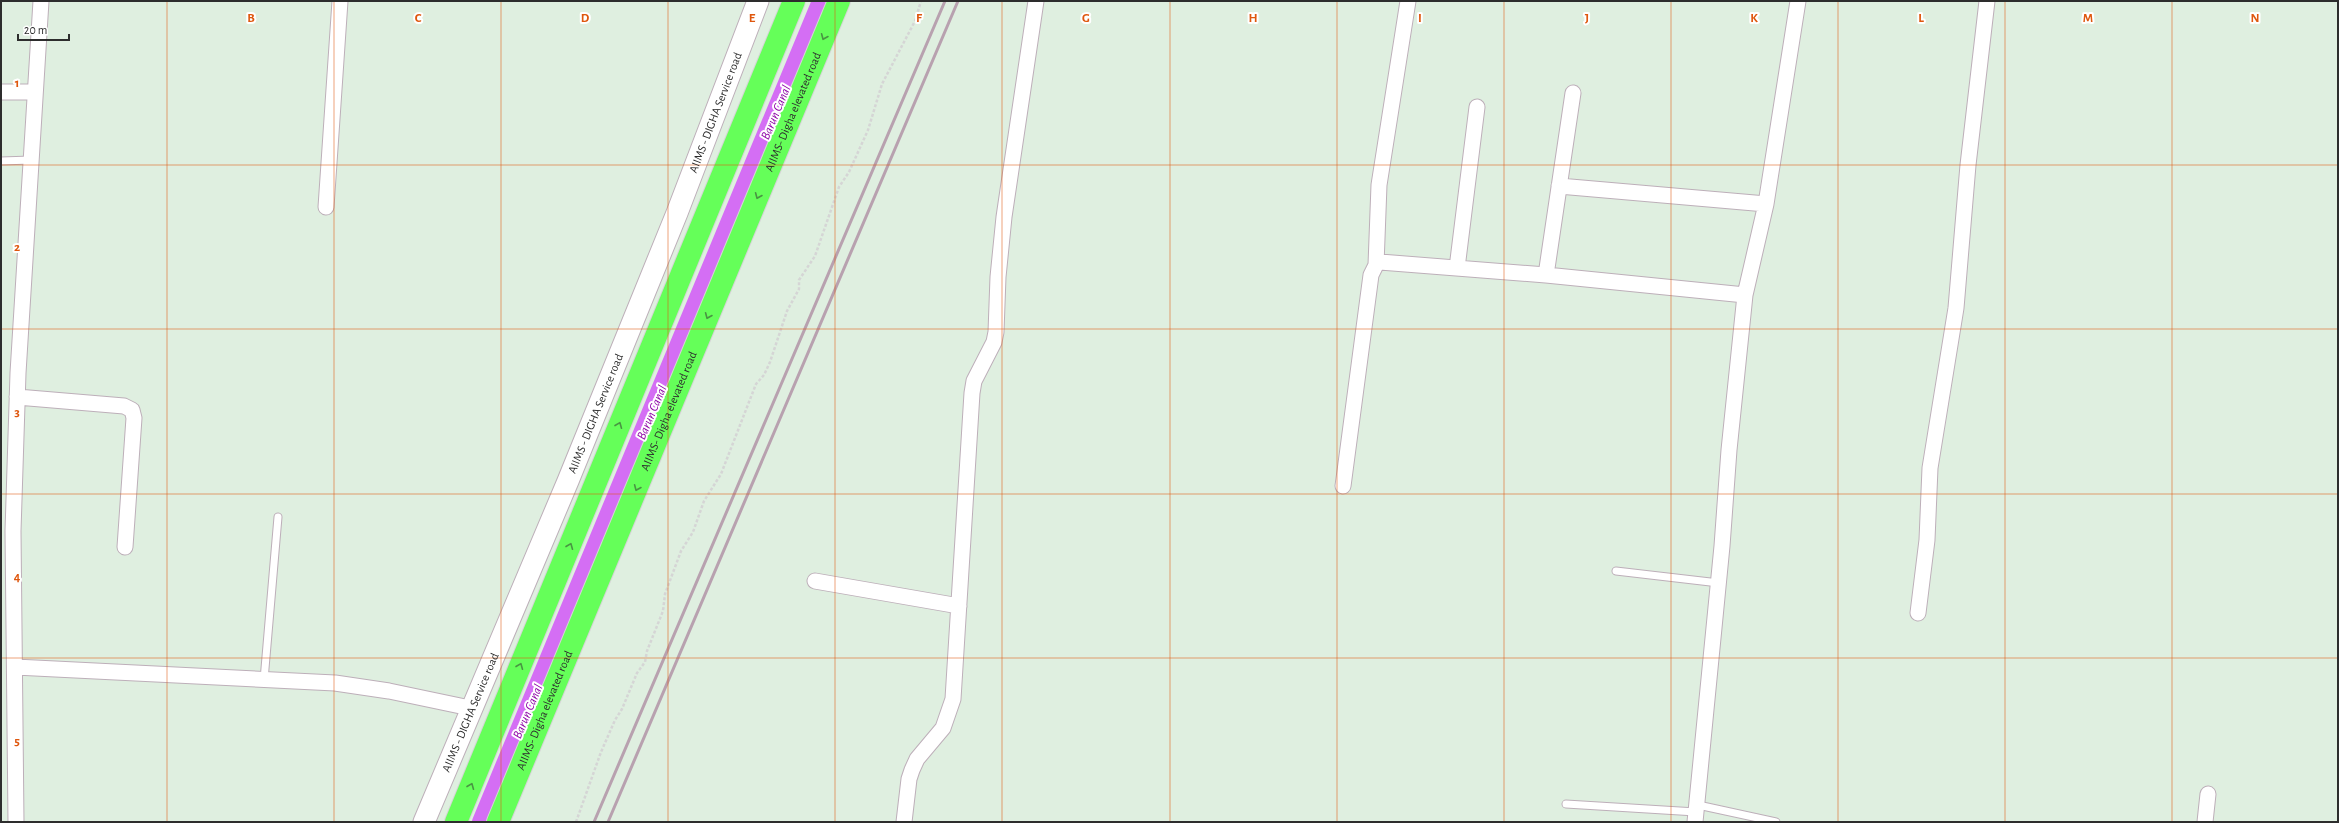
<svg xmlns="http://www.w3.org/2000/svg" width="2339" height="823" viewBox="0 0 2339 823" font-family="'Alegreya Sans',sans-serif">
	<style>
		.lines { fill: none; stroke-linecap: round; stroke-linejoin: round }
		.canal { stroke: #d46ef4; stroke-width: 18 }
		.lane-casing { stroke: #bdafb9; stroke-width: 9 }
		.street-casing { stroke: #bdafb9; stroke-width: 17 }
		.secondary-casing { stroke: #bdafb9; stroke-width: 23 }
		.highway-casing { stroke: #d5d5d5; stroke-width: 24 }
		.path { stroke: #d5d5d5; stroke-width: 2.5; stroke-dasharray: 3 2; stroke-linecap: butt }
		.lane { stroke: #fff; stroke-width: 7 }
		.street { stroke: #fff; stroke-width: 15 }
		.secondary { stroke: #fff; stroke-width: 21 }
		.highway { stroke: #65ff59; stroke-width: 22 }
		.rail { stroke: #b8a1af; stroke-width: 3 }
		.oneway { stroke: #499643 }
		.grid { fill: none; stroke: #df570e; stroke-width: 1; stroke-opacity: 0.55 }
		.labels { text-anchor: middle; stroke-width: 4; stroke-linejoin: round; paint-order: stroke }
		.street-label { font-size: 12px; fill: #2d2d2d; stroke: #fff }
		.water-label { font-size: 13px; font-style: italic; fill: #8d07a6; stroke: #fff }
		.grid-label { font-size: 13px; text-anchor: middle; font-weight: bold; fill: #df570e; stroke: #fff; stroke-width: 4; stroke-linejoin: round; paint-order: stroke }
	</style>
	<rect width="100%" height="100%" fill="#dfefe0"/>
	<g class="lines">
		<path class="canal" d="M481 822 821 1"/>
		<defs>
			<path id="lane" d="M1 161 31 160
				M1616 571 1719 583
				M264 680 278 517
				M1566 804 1696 812
				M1698 805 1776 822"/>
			<path id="street" d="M1 92H35
				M1559 186 1766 204
				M326 207 340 1
				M1376 265 1379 185 1408 1
				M1457 268 1477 107
				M1546 275 1573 93
				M17 397 124 406 132 410 134 418 125 547
				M1343 486 1371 275 1376 265 1380 262 1546 275 1745 295
				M815 581 959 606
				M1918 613 1927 540 1930 468 1956 308 1968 165 1987 1
				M15 667 335 683 389 691 470 708
				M16 822 13 531 18 373 41 1
				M904 822 909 779 912 770 917 759 943 728 953 699 972 393 974 381 994 342 996 332 998 277 1004 217 1036 1
				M1695 822 1722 546 1729 450 1745 295 1766 204 1798 1
				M2205 822 2208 794"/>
			<g id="secondary">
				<path id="s1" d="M424 822 568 481 677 213 758 1"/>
			</g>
			<g id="highway">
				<path d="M456 822 794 1"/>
				<path id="s2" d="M498 822 839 1"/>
			</g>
		</defs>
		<use href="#lane" class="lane-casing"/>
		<use href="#street" class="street-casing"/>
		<use href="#secondary" class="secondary-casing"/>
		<use href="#highway" class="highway-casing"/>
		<path class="path" d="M576 822 601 752 615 720 622 709 637 673 645 662 647 651 663 611 665 594 681 551 693 532 704 501 721 474 756 384 764 375 770 362 787 311 799 289V280L815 256 839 187 849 172 868 130 882 84 915 21 921 1"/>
		<use href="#lane" class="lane"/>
		<use href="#street" class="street"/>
		<use href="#secondary" class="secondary"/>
		<use href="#highway" class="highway"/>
		<path class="rail" d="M594 822 945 1
			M608 822 958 1"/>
	</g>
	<defs><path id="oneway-chevron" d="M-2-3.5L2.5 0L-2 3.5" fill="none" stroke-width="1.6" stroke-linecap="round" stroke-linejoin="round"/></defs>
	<g class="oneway">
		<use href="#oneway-chevron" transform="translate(824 37) rotate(113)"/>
		<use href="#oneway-chevron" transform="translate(758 196) rotate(113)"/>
		<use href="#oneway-chevron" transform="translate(708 316) rotate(113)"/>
		<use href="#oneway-chevron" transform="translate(619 425) rotate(-68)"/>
		<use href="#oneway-chevron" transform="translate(637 488) rotate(113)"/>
		<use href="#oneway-chevron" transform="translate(570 546) rotate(-68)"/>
		<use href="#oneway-chevron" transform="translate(520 666) rotate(-68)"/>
		<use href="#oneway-chevron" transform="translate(471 786) rotate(-68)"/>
	</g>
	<path class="grid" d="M167 1V822M334 1V822M501 1V822M668 1V822M835 1V822M1002 1V822M1170 1V822M1337 1V822M1504 1V822M1671 1V822M1838 1V822M2005 1V822M2172 1V822M1 165H2338M1 329H2338M1 494H2338M1 658H2338"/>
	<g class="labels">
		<g class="street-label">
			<text dy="4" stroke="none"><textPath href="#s1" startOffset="767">AIIMS - DIGHA Service road</textPath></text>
			<text dy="4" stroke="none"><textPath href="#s2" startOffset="769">AIIMS- Digha elevated road</textPath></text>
			<text dy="4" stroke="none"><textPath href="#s2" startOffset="445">AIIMS- Digha elevated road</textPath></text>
			<text dy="4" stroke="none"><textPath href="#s1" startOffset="443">AIIMS - DIGHA Service road</textPath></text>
			<text dy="4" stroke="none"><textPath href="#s2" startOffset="121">AIIMS- Digha elevated road</textPath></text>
			<text dy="4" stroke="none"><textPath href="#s1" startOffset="119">AIIMS - DIGHA Service road</textPath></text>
		</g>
		<g class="water-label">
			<text transform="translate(775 112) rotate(-67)" y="5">Barun Canal</text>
			<text transform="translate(651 412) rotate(-67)" y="5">Barun Canal</text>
			<text transform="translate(527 711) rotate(-67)" y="5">Barun Canal</text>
		</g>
	</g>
	<g class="grid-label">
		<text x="251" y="22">B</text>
		<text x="418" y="22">C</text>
		<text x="585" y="22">D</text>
		<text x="752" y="22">E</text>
		<text x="919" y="22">F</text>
		<text x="1086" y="22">G</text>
		<text x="1253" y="22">H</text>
		<text x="1420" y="22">I</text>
		<text x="1587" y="22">J</text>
		<text x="1754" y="22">K</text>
		<text x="1921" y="22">L</text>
		<text x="2088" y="22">M</text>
		<text x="2255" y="22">N</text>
		<text x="17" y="87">1</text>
		<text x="17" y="251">2</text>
		<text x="17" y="416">3</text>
		<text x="17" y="581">4</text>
		<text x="17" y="745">5</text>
	</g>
	<rect width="2339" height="823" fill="none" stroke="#2d2d2d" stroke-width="4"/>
	<path d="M18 34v6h51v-6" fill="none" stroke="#2d2d2d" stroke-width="2"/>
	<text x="24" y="34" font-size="12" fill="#2d2d2d" stroke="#ffffff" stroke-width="3" paint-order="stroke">20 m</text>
</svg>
